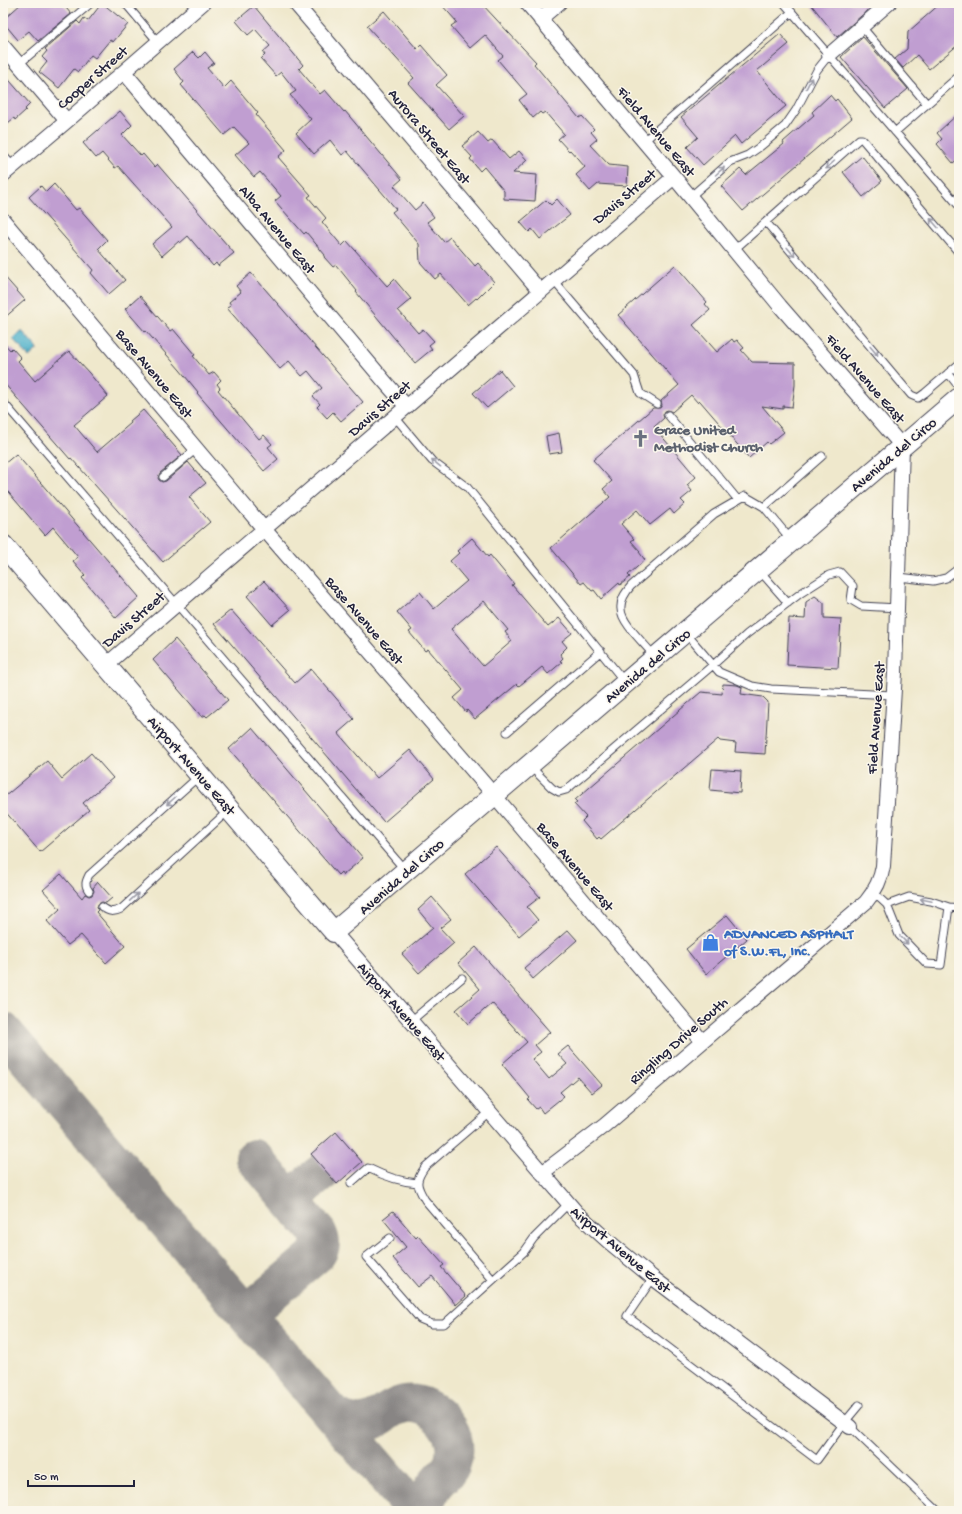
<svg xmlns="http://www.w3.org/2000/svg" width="962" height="1514" viewBox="0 0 962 1514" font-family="'Gochi Hand',sans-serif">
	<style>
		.water { fill: url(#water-ripples); stroke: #366882 }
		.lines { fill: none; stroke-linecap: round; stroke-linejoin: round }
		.taxiway { stroke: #888584; stroke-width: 38 }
		.building { fill: #c09ed1; fill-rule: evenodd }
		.lane-casing { stroke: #414051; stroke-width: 9 }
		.street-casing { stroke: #414051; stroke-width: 16 }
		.secondary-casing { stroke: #414051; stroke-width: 22 }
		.lane { stroke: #fff; stroke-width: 7 }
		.street { stroke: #fff; stroke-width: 14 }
		.secondary { stroke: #fff; stroke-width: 20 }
		.oneway { stroke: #9c9ca7 }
		.labels { text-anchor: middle; stroke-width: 3; stroke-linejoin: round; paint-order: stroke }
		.street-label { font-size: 15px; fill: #22223b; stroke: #fbf7ec }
		.worship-label { font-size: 15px; font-weight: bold; fill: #5b616d; stroke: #fbf7ec; text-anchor: start }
		.shop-label { font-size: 15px; font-weight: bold; fill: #366cbe; stroke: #fbf7ec; text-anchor: start }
	</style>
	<defs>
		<pattern id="water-ripples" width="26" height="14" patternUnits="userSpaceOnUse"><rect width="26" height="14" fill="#4aafc9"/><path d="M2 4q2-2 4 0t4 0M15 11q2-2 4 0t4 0" fill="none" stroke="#3d8ea4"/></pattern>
	</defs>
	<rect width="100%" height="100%" fill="#fbf7ec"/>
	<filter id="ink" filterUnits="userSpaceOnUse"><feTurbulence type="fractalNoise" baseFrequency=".025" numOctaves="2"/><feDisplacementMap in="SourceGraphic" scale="8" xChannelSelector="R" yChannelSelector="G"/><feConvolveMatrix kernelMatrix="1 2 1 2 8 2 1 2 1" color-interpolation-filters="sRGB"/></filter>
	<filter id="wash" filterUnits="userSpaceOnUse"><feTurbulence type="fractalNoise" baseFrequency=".012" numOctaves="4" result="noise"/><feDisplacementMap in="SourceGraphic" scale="16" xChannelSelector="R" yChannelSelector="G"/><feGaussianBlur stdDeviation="0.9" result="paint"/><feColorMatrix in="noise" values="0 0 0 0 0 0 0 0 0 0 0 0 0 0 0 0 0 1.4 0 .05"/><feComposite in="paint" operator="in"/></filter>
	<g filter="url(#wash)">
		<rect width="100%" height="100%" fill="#efe8cc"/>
		<path class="water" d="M21 331 23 332 38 349 29 357 13 339Z"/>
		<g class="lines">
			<path class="taxiway" d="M3 1031 415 1511
				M299 1211C289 1194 313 1180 325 1170
				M238 1304 247 1308 257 1305 317 1254C322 1247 322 1241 318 1233L254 1158
				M330 1412C344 1423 361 1428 378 1418 384 1415 389 1409 396 1407 417 1397 438 1411 449 1429 457 1442 456 1461 447 1472 442 1478 437 1482 433 1488 428 1495 425 1503 424 1511"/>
		</g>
		<g id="blocks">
			<path class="building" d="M22 3H62L71 14 38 41 29 31 18 40 3 22V20Z
				M102 3 128 24 113 42 110 40 95 58 91 55 78 72 74 69 59 88 39 72 47 62 42 57 47 51 45 49 77 21 80 24 84 18 88 21Z
				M440 3H481L536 62 534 64 579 118 582 116 594 129 591 132 597 139 590 145 609 165 628 167 627 186 598 184 590 191 576 175 585 167 570 150 569 151 558 139 564 134 545 112 542 114 540 112 533 118 519 100 527 94 498 60 503 56 485 35 470 48 451 26 457 22Z
				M810 3H876L837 37Z
				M941 3H959V44L929 69 917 55 903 68 895 59 907 49 908 32Z
				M254 6 303 65 299 69 320 94 325 90 344 112 345 111 402 179 394 186 415 210 423 203 434 217 427 222 444 242 450 237 475 266 478 263 494 282 477 299 476 298 468 305 441 274 435 279 420 262 419 244 392 212 396 209 347 151 342 155 330 140 314 154 296 133 311 119 290 95 296 91 281 72 276 76 261 59 265 55 263 52 270 46 255 29 248 35 236 21Z
				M384 11 417 49 421 45 447 75 436 85 464 116 449 129 408 83 414 78 367 26Z
				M780 34 789 44 757 71 786 106 741 144 735 136 703 165 687 147 698 137 681 117Z
				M863 37 908 89 885 108 841 57Z
				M193 52 199 58 205 52 214 63 207 68 224 88 231 81 258 113 256 115 286 150 278 157 311 195 308 197 326 218 322 222 342 246 347 241 387 286 394 279 411 299 398 310 418 333 423 329 434 341 429 345 432 349 415 363 356 292 357 291 336 265 333 267 324 257 325 255 306 232 304 234 275 201 281 196 260 172 254 177 235 155 249 143 234 127 224 135 181 85 184 82 174 69Z
				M3 73 30 104 25 109 26 110 15 120 14 118 3 127Z
				M830 95 835 101 837 99 852 118 743 211 721 186 740 169 746 175 784 144 783 142 814 115 812 112Z
				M120 111 132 125 122 135 141 156 143 154 154 167 157 164 234 253 218 266 216 263 213 266 188 236 180 243 179 241 162 256 152 244 172 227 118 166 115 168 102 153 96 158 83 143Z
				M959 113V158L953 163 937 144 942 139 937 133Z
				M478 132 488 143 492 140 509 159 519 151 527 160 513 173 537 175 535 201 504 199V191L484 167 480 171 470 159 472 157 462 146Z
				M862 156 882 181 863 197 843 172Z
				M54 184 76 210 79 208 107 240 98 249 125 280 109 294 91 273 93 270 29 197 41 186 46 192Z
				M557 199 570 215 540 239 532 229 529 232 520 222 546 200 551 205Z
				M675 265 707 302 705 304 710 310 693 325 717 352 732 339 734 342 737 340 744 348 741 350 752 362 795 363V385L792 407 783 406V409L762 406 784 432 769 444 767 442 749 458 700 401 698 403 691 395 672 412 668 410 665 411 663 415 664 418 654 427 696 477 687 485 692 491 681 500 685 504 674 514 670 509 650 525 637 510 621 524 634 539 631 541 640 551 639 552 645 560 628 575 630 577 620 585 619 583 601 599 594 590 592 591 584 582 581 584 551 548 610 497 603 489 612 481 593 460 653 408H660L662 405 661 401 679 385 618 315Z
				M251 273 363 402 341 421 333 412 327 418 317 407 320 404 313 396 322 388 308 371 302 376 289 361 280 369 227 308 231 305 229 302 241 292 236 286Z
				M3 275 25 300 3 319Z
				M140 296 170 331 173 329 195 355 193 356 209 375 214 372 221 380 217 384 220 388 218 390 259 439 264 435 272 444 268 447 278 459 264 471 197 393 198 392 180 370 146 331 145 332 125 309Z
				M3 342 10 350 12 348 21 358 18 361 35 381 69 351 89 373 108 396 74 425 97 452 131 423 130 421 143 410 182 455 160 473 158 478 159 480 162 482 166 481 188 462 206 483 189 497 210 522 163 562 71 458 70 459 3 382Z
				M500 370 513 386 487 408 473 393Z
				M559 433 562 452 549 454 546 436Z
				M16 454 139 597 116 618 82 578 85 575 73 561 78 557 53 527 45 535 3 486V465Z
				M472 538 488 557 490 555 514 584 512 585 548 627 559 618 572 633 562 641 567 647 560 654 563 658 560 661 562 662 548 674 542 667 519 686 517 684 475 719 467 710 466 712 454 698 463 690 428 649 425 651 409 632 412 630 397 612 420 592 434 609 467 581 450 561 459 553 457 551ZM484 601 508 630 505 632 512 641 483 666 451 629Z
				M264 581 290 610 272 625 247 596Z
				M815 596 824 603V618L841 619 838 668 787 665 789 618 805 619 806 602Z
				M231 610 295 683 311 669 354 719 338 733 377 778 410 750 434 779 384 822 214 624Z
				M175 639 228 700 207 717 205 715 202 717 153 660Z
				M723 684 737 685 742 687 741 694 763 697 768 702 765 754 735 752 736 743 720 741 718 739 601 839 599 837 597 839 582 821 586 817 574 804 577 802 575 800 701 692 722 694Z
				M252 728 363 858 343 875 341 872 338 875 229 749Z
				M91 753 113 778 83 803 89 810 40 852 3 809V798L47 761 62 779Z
				M712 769 741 771 740 793 710 790Z
				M496 847 540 897 527 907 538 920 519 936 465 874Z
				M61 874 82 898 85 894 89 896 92 895 94 891 93 888 98 882 112 898 106 903 102 902 98 904 97 907 98 910 96 912 125 946 106 963 81 935 68 945 47 921 60 909 43 890Z
				M432 897 451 919 440 928 454 943 419 973 402 954 433 928 418 910Z
				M727 915 747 939 706 974 686 949Z
				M568 930 577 940 533 979 524 968Z
				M476 947 550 1032 535 1045 541 1052 532 1059 549 1079 567 1064 558 1054 568 1046 602 1085 592 1093 578 1077 560 1092 564 1096 543 1113 539 1107 536 1109 528 1100 530 1098 502 1064 527 1042 492 1003 468 1024 456 1010 480 989 458 963Z
				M336 1132 362 1162 337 1184 311 1154Z
				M393 1211 416 1238 418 1236 444 1265 441 1267 466 1296 456 1305 432 1276 418 1287 393 1258 406 1247 383 1219Z"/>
		</g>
	</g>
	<g filter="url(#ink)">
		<use href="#blocks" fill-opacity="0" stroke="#414051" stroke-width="1"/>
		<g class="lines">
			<defs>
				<path id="lane" d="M125 3 158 42
					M784 3 959 206
					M862 27 927 104 895 132
					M19 64 91 3
					M927 104 959 76
					M644 141 792 12
					M3 155 13 166
					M690 197 730 162 748 155 761 146 785 126 796 110 817 70 829 55
					M766 222 911 395 918 398 925 393 959 364
					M734 250 859 139H862L959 253
					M553 280 634 375 640 393 657 404
					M948 373 959 387
					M3 402 404 869
					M668 415 738 500
					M395 417 432 461 467 487 624 681
					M163 477 196 449
					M764 507 822 456
					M759 570 788 603
					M899 577 933 581 946 578 959 568
					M685 632 719 672 752 686 771 689 893 695
					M655 657C646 645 621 623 621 609 620 600 625 593 631 586L714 514 745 496 764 507 792 541
					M507 732 601 651
					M530 766 552 788 559 792 566 790 713 665 747 634 801 593 829 575 840 572 853 586 851 600 861 606 898 608
					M89 891C84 885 86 881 89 875L198 777
					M874 893 887 905 899 935 927 964 941 965 949 907 931 901 909 897 887 905
					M102 907C109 912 113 913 121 909L229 810
					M949 907 959 908
					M411 1021 462 978
					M489 1112 425 1167C415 1181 416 1185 425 1200L493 1280
					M351 1183 368 1168C384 1176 399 1182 418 1183
					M390 1238 366 1257 420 1319 432 1324H444L524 1252 534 1238 568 1204
					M653 1278 627 1316 817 1460 844 1423 859 1405
					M850 1427 938 1511"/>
				<path id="street" d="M295 3 540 291
					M527 3 674 177 780 306 902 446 895 673 883 866C881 880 875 891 866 902L605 1125 542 1173
					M540 19 559 3
					M3 46 67 121
					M829 55 889 3
					M124 72 385 382 407 407
					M3 175 67 121 203 3
					M3 220 264 529 494 795 702 1041
					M106 665 674 177
					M334 932 577 1213 608 1241 653 1278 850 1427"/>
				<path id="secondary" d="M3 545 334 932 959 398"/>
			</defs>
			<use href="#lane" class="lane-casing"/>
			<use href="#street" class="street-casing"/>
			<use href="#secondary" class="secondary-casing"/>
			<use href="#lane" class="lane"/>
			<use href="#street" class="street"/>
			<use href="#secondary" class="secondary"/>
		</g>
		<defs><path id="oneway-shaft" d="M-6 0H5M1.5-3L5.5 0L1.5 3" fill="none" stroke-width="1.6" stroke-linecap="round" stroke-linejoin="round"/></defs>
		<g class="oneway">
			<use href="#oneway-shaft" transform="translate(809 83) rotate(-63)"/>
			<use href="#oneway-shaft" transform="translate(830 165) rotate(138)"/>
			<use href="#oneway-shaft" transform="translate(720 171) rotate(-42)"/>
			<use href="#oneway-shaft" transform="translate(934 223) rotate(-131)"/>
			<use href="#oneway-shaft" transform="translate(791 252) rotate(50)"/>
			<use href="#oneway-shaft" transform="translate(874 351) rotate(50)"/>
			<use href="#oneway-shaft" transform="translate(436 463) rotate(-141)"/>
			<use href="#oneway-shaft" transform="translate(171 801) rotate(138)"/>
			<use href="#oneway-shaft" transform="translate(134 897) rotate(-43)"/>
			<use href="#oneway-shaft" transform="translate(926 900) rotate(-168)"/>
			<use href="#oneway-shaft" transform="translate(904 940) rotate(46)"/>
		</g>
	</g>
	<defs>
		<symbol id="church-bare" viewBox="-9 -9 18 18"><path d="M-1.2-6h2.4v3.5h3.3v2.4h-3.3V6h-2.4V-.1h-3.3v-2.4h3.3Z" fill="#6b7280" stroke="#fbf7ec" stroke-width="2.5" paint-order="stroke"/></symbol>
		<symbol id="shop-bare" viewBox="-9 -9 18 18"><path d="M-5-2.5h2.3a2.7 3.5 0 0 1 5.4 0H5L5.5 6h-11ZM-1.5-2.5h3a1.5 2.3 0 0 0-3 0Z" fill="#3f7fe0" stroke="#fbf7ec" stroke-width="2.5" paint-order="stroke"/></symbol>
	</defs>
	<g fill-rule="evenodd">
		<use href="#church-bare" x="628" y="426" width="25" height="25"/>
		<use href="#shop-bare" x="698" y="930" width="25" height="25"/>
	</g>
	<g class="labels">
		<g class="street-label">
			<text transform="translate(92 77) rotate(-41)" y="5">Cooper Street</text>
			<text transform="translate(657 131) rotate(50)" y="5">Field Avenue East</text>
			<text transform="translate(430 136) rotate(50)" y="5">Aurora Street East</text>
			<text transform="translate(624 196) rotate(-40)" y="5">Davis Street</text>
			<text transform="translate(278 229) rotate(50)" y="5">Alba Avenue East</text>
			<text transform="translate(155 373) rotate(50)" y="5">Base Avenue East</text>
			<text transform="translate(866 378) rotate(49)" y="5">Field Avenue East</text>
			<text transform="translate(379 408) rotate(-41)" y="5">Davis Street</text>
			<text transform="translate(893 454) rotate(-40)" y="5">Avenida del Circo</text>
			<text transform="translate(133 619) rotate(-41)" y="5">Davis Street</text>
			<text transform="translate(365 620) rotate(49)" y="5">Base Avenue East</text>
			<text transform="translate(647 665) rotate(-40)" y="5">Avenida del Circo</text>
			<text transform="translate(875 718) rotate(-86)" y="5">Field Avenue East</text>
			<text transform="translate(192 765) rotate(49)" y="5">Airport Avenue East</text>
			<text transform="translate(576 866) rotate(50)" y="5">Base Avenue East</text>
			<text transform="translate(401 876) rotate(-41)" y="5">Avenida del Circo</text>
			<text transform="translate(402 1011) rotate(49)" y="5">Airport Avenue East</text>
			<text transform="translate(678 1040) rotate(-41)" y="5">Ringling Drive South</text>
			<text transform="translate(621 1249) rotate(40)" y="5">Airport Avenue East</text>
		</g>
		<g class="worship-label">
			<text x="654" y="434">Grace United<tspan x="654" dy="17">Methodist Church</tspan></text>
		</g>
		<g class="shop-label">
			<text x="724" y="938">ADVANCED ASPHALT<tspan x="724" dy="17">of S.W.FL, Inc.</tspan></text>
		</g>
	</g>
	<rect width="962" height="1514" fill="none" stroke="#fbf7ec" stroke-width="16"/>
	<path d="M28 1480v6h106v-6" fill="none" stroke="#22223b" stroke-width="2"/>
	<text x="34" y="1480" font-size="12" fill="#22223b" stroke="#fbf7ec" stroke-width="3" paint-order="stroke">50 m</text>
</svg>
